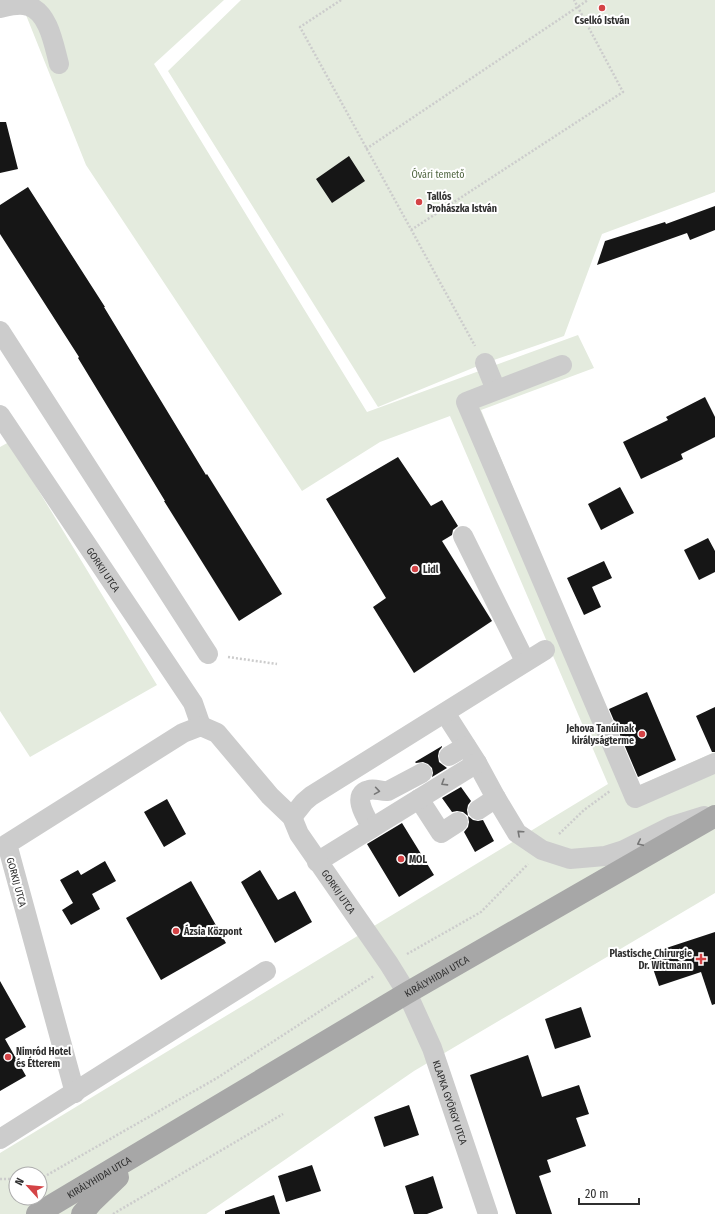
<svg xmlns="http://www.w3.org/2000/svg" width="715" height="1214" viewBox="0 0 715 1214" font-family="'Fira Sans Condensed',sans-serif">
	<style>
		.green { fill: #e4ebde; fill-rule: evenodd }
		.building { fill: #161616 }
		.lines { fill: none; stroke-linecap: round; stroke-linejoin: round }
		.path { stroke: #ccc; stroke-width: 2.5; stroke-dasharray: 2 2; stroke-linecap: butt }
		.minor { stroke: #ccc; stroke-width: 20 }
		.major { stroke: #a7a7a7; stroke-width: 22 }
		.oneway { stroke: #767676 }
		.poi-dot { fill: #d44346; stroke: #fff; stroke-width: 1.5 }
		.labels { text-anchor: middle; stroke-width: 4; stroke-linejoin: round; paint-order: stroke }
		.poi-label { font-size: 10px; font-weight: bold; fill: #2f2f2f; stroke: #fff; text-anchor: start }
		.park-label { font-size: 10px; fill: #506641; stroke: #fff }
		.street-label { font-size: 10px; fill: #2f2f2f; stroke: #fff }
	</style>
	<rect width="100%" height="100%" fill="#fff"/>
	<path class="green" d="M20 0H224L154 64 367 412 578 335 594 368 481 410 636 787 715 752V893L414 1071 206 1214H0V1153L608 784 450 416 380 442 302 491 86 165ZM16 1174H40V1198H16Z
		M241 0H715V192L602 234 564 336 485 363 378 407 168 71Z
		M9 442 157 685 30 757 0 711V447Z"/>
	<path class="building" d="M0 122H6L18 169 0 173Z
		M349 156 365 181 332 203 316 179Z
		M28 187 105 307H104L206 475 207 474 282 594 239 621 164 501H165L78 358 79 357 0 234V205Z
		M715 206V230L690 240 687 233 597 265 605 241 665 222 666 224Z
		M705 397 715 417V437L681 454 683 459 641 479 623 442 668 420 666 417Z
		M398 457 431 506 442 500 458 526 453 530 452 535 442 541 492 621 414 673 373 607 386 598 326 499Z
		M620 487 634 513 601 530 588 504Z
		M708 538 715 551V572L699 580 684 550Z
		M604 561 612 578 592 587 601 607 584 615 567 578Z
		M647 692 676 760 638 777 609 709Z
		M715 707V752H712L696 716Z
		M442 746V747L439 751 438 756 439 762 447 768 432 777 433 773 432 768 428 764 423 762 416 763 415 762Z
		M461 787 471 801 468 805 467 810 468 816 473 820 478 821 483 820 494 841 475 852 464 832 468 827 469 822 468 816 463 812 457 811 452 812 442 798Z
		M167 799 186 834 164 847 144 812Z
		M402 823 434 875 399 897 367 844Z
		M105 861 116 881 92 894 100 909 71 925 62 910 73 903 60 880 78 870 81 875Z
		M260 870 278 900 295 891 312 922 275 943 241 882Z
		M191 881 226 943 161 980 126 918Z
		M715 932V1004L712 1005 701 972 659 986 648 954Z
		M0 981 26 1027 5 1039 26 1076 0 1091Z
		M581 1007 591 1037 555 1049 545 1019Z
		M528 1055 542 1097 579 1085 589 1114 576 1118 586 1146 547 1160 551 1172 539 1176 552 1214H516L470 1075Z
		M409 1105 419 1135 384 1147 374 1117Z
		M312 1165 321 1191 286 1202 278 1176Z
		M433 1176 443 1208 427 1214H414L405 1186Z
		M274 1195 280 1214H225V1211Z"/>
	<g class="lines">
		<path class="path" d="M341 0 300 27 475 346
			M366 149 588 0
			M411 230 623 92 574 0
			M228 657 277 664
			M559 834 584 810 610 791
			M407 954 481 912 528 864
			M0 1179H16
			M40 1179 217 1078 374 976
			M113 1214 283 1114"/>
		<g class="minor">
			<path d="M0 8C9 6 19 3 28 6 49 12 54 46 59 64"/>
			<path d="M0 331 208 654"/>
			<path d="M485 363 496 390"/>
			<path d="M562 365 466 402 635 798 715 763"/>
			<path id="s1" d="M0 415 193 703 201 726"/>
			<path d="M463 536 525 661"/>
			<path d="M445 713 477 763 496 798 517 833 542 850 570 859 605 856 624 850 672 826 704 816"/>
			<path d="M449 756 466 746"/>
			<path d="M419 799 441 833 458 822"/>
			<path d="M478 810 496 798"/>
			<path d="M292 817 304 802 311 796 545 650"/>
			<path d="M372 828C367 819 350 794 369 790 375 788 382 792 388 791L422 773"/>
			<path d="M317 862 477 763"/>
			<path id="s2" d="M75 1093 7 844 183 733 201 726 217 733 270 796 292 817 299 834 389 964 407 993 432 1048 488 1214"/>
			<path d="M0 1139 266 971"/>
		</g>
		<g class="major">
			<path id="s3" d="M37 1214 407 993 715 816"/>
			<path d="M82 1214 93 1201 118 1177"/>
		</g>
	</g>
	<defs><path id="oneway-chevron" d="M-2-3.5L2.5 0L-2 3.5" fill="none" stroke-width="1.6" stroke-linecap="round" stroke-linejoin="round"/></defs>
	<g class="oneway">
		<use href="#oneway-chevron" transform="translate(444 783) rotate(148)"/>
		<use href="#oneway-chevron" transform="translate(377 791) rotate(9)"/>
		<use href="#oneway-chevron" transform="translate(520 833) rotate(-138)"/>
		<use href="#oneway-chevron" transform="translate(640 843) rotate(155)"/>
	</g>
	<g class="poi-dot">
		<circle cx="602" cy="8" r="4"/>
		<circle cx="419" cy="202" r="4"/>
		<circle cx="415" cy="569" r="4"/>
		<circle cx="642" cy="734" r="4"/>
		<circle cx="401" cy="859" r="4"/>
		<circle cx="176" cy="931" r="4"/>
		<path d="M699 953h4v4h4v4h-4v4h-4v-4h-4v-4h4z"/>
		<circle cx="8" cy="1057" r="4"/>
	</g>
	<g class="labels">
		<g class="poi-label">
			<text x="602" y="24" text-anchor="middle">Cselkó István</text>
			<text x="427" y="200">Tallós<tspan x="427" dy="12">Prohászka István</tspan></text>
			<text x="423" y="573">Lidl</text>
			<text x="634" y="732" text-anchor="end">Jehova Tanúinak<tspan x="634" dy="12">királyságterme</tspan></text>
			<text x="409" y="863">MOL</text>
			<text x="184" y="935">Ázsia Központ</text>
			<text x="692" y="957" text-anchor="end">Plastische Chirurgie<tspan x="692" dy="12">Dr. Wittmann</tspan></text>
			<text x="16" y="1055">Nimród Hotel<tspan x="16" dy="12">és Étterem</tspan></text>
		</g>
		<g class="park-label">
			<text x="438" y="178">Óvári temető</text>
		</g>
		<g class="street-label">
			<text dy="4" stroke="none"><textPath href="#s1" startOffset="186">GORKIJ UTCA</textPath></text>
			<text transform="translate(17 882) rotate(75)" y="4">GORKIJ UTCA</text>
			<text dy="4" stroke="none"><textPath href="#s2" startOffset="704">GORKIJ UTCA</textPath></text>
			<text dy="4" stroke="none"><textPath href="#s3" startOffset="465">KIRÁLYHIDAI UTCA</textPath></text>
			<text dy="4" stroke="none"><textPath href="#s2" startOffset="944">KLAPKA GYÖRGY UTCA</textPath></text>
			<text dy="4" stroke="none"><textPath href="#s3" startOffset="72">KIRÁLYHIDAI UTCA</textPath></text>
		</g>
	</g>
	<g transform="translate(28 1186) rotate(297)"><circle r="19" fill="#ffffff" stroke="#acacac"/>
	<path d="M0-3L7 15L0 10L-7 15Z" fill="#d44346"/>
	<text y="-6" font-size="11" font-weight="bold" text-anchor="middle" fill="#2f2f2f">N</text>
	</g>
	<path d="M579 1198v6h60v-6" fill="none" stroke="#2f2f2f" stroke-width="2"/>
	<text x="585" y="1198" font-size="12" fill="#2f2f2f" stroke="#ffffff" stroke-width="3" paint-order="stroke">20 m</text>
</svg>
